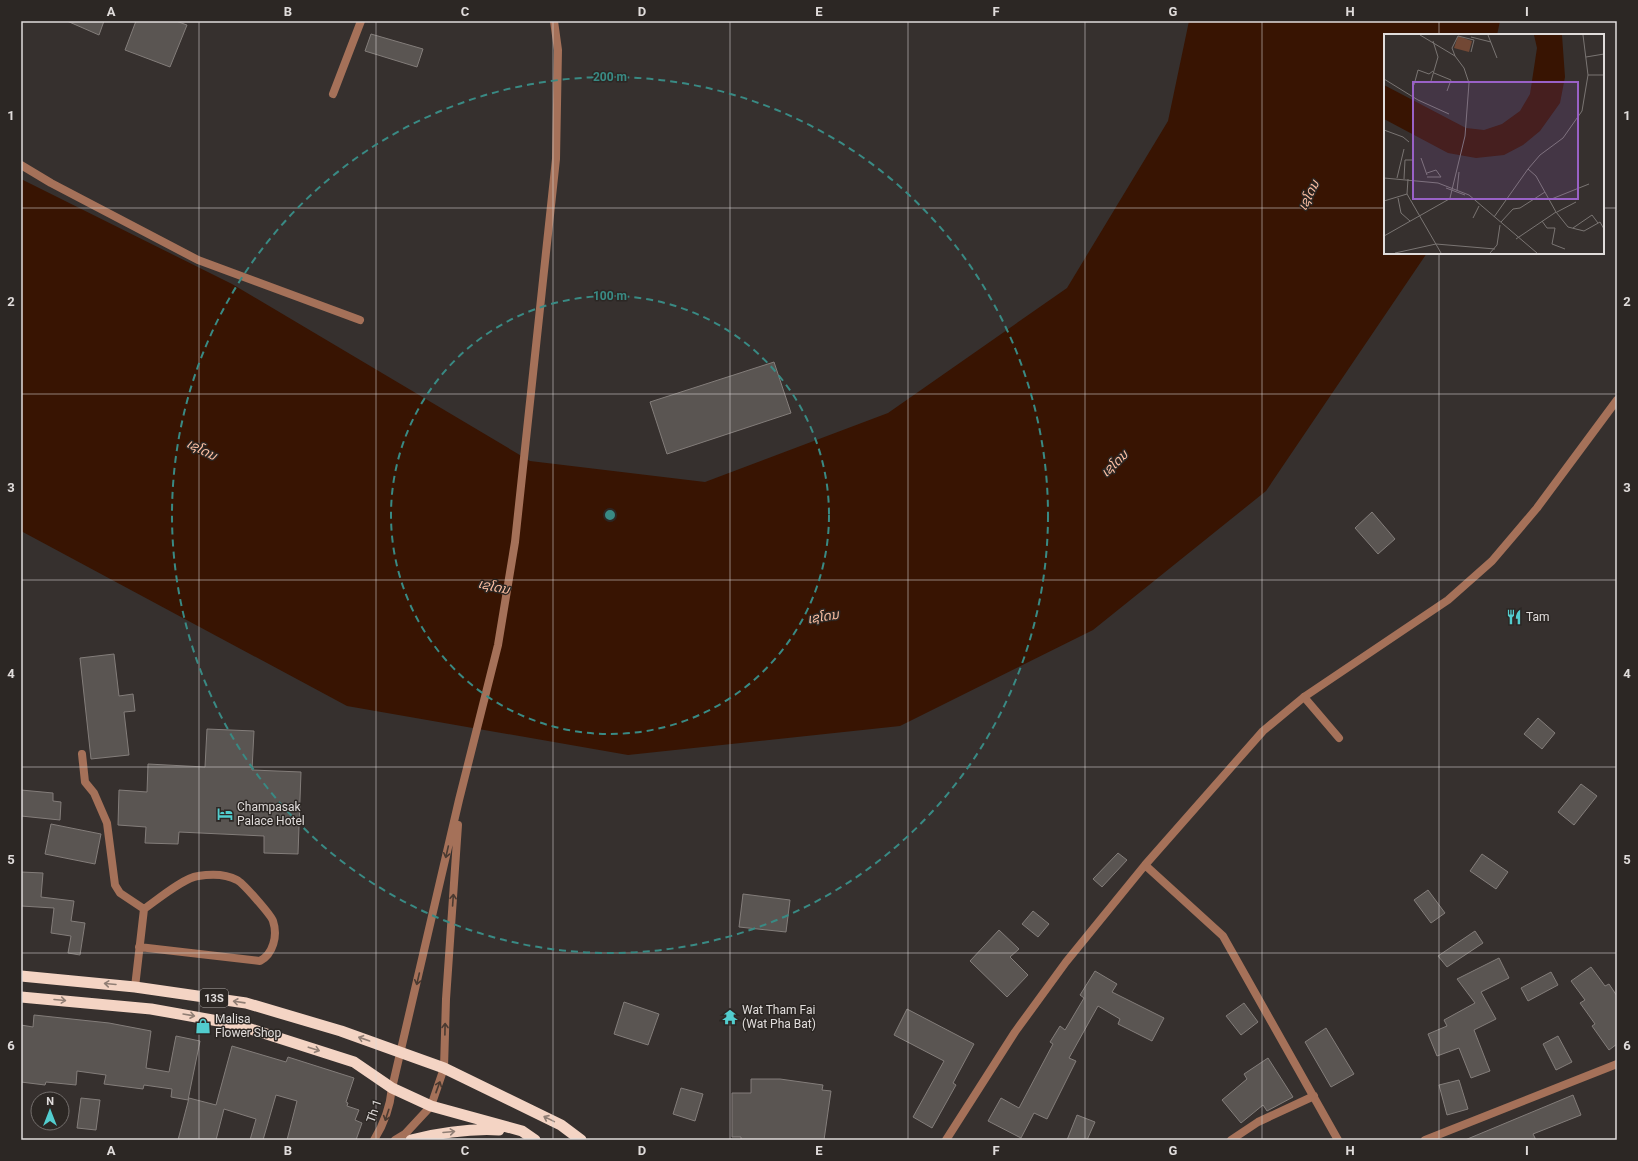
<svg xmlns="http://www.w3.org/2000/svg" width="1638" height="1161" viewBox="0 0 1638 1161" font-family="Roboto,'Noto Sans Lao',sans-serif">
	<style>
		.water { fill: #381402 }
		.building { fill: #5a5552; stroke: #837d7a }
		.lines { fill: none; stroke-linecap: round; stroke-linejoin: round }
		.service { stroke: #a57159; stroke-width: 8 }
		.minor { stroke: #a57159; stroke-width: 8 }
		.tertiary { stroke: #a57159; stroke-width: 8 }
		.trunk { stroke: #f4d4c4; stroke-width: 11 }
		.oneway { stroke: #4a3a31 }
		.oneway2 { stroke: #907e74 }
		.grid { fill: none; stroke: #e0dcdb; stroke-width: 1; stroke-opacity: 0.55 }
		.ring { fill: none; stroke: #398a84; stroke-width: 2; stroke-dasharray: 7 5 }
		.labels { text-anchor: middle; stroke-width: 3; stroke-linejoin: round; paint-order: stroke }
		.shield { fill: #2c2724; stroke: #aaa6a4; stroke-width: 1 }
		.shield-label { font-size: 11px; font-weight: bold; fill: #e0dcdb }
		.poi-label { font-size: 12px; fill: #e0dcdb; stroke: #2c2724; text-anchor: start }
		.street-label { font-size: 12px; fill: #e0dcdb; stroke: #2c2724 }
		.water-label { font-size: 13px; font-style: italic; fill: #fec0a3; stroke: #2c2724 }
		.inset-road { fill: none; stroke: #7a7573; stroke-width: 1 }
		.view { fill: #9961c7; fill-opacity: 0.15; stroke: #9961c7; stroke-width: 2 }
		.inset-edge { fill: none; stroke: #e0dcdb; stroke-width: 2 }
		.centre { fill: #398a84; stroke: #2c2724; stroke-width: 2 }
		.ring-label { font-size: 12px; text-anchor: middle; font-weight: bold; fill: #398a84; stroke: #2c2724; stroke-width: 3; stroke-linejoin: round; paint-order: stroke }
		.neatline { fill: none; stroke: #e0dcdb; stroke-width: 1.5 }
		.grid-label { font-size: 13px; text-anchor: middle; font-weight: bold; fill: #e0dcdb }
	</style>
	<rect width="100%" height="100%" fill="#36302e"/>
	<path class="water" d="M1189 21H1500L1497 35H1385V253H1427L1266 491 1093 630 900 726 628 755 347 706 21 531V179L232 284 530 461 705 482 888 413 1067 288 1168 121Z"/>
	<path class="building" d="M67 21H104L99 35Z
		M136 21H176L187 25 170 67 125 50Z
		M371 34 423 49 417 67 365 51Z
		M774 362 791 413 667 454 650 402Z
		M1372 512 1395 539 1378 554 1355 528Z
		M114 654 119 696 133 694 135 711 124 712 129 755 91 759 80 658Z
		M1538 718 1555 733 1542 749 1524 734Z
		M207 729 254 731 252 770 301 772 298 854 264 853V836L179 832 178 844 145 843 146 827 118 825 119 790 147 792 148 764 205 767Z
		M1581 784 1597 796 1574 825 1558 812Z
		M21 790 53 793V801L61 802 60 820 21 816Z
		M51 824 101 834 95 864 45 854Z
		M1118 853 1127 860 1102 887 1093 879Z
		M1482 854 1508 872 1496 889 1470 871Z
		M21 872 43 873 41 897 74 901 71 921 85 923 80 955 68 953 71 936 51 933 54 908 21 906Z
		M1428 890 1445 913 1431 923 1414 900Z
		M743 894 790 900 786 932 739 927Z
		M1033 911 1049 924 1038 937 1022 924Z
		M999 930 1019 949 1010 957 1028 975 1007 997 970 961Z
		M1475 931 1483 943 1447 967 1438 956Z
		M1499 958 1509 978 1481 992 1496 1019 1474 1030 1490 1071 1471 1078 1459 1048 1437 1056 1428 1034 1447 1026 1444 1020 1475 1003 1457 979Z
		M1591 967 1605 986 1609 984 1617 996V1044L1609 1050 1592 1026 1595 1024 1580 1003 1585 1000 1571 981Z
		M1095 971 1117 984 1112 992 1164 1018 1152 1041 1118 1024 1120 1019 1098 1006 1069 1058 1076 1061 1047 1119 1034 1113 1021 1138 988 1121 1001 1098 1019 1108 1053 1044 1050 1042 1060 1026 1065 1030 1084 998 1080 995Z
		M1551 972 1558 985 1528 1001 1521 988Z
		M624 1002 659 1014 648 1045 614 1034Z
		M1244 1003 1258 1022 1241 1035 1226 1016Z
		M907 1009 974 1044 953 1083 956 1085 932 1128 913 1117 944 1061 894 1035Z
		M34 1015 109 1023 151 1031 146 1068 169 1072 176 1036 200 1041 188 1100 171 1097 172 1089 144 1085 143 1089 104 1084 106 1075 77 1071 76 1085 46 1082 45 1085 21 1082V1025L33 1027Z
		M1326 1028 1354 1074 1331 1087 1305 1042Z
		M1558 1036 1572 1062 1556 1070 1543 1044Z
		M232 1046 286 1062 288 1057 354 1078 346 1102 348 1103 347 1106 359 1110 355 1120 362 1123 356 1140H287L297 1101 276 1095 263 1140H250L256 1119 224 1109 216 1140H178L189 1098 216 1105Z
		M1268 1058 1293 1097 1267 1111 1263 1105 1241 1123 1222 1100 1247 1079 1244 1074Z
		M751 1079H780L823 1085 822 1090 831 1091 824 1140H741V1137H732V1093H751Z
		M1459 1080 1468 1109 1447 1115 1439 1085Z
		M681 1088 703 1094 695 1121 673 1114Z
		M1573 1095 1581 1115 1533 1134 1536 1140H1465Z
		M81 1098 100 1100 96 1130 77 1128Z
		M1077 1115 1095 1122 1087 1140H1067Z"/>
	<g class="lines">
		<path class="service" d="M333 94 361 21
			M21 165 51 183 198 260 360 320
			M1304 697 1339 738
			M82 754 85 782 94 793 107 823 115 885 120 893 144 909
			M135 987 144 909C157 900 183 878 198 876 210 874 226 874 237 880 243 883 271 915 273 921 278 936 273 954 260 961L139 947
			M1425 1140 1617 1064"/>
		<path class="minor" d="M1145 865 1223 936 1338 1140
			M374 1140C384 1124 390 1108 392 1088
			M395 1140 405 1134 431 1106
			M946 1140 1015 1032 1066 962 1145 865 1263 731 1304 697 1448 600 1492 561 1537 508 1617 400
			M1231 1140 1258 1122 1314 1096"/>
		<path class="tertiary" d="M392 1088 459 800 498 645 515 542 556 159 558 50 554 21
			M431 1106 444 1068 446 999 458 825"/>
		<path class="trunk" d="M21 976 135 987 246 1003 341 1031 444 1068 561 1125 581 1140
			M21 997 151 1009 235 1024 354 1062 392 1088 431 1106 522 1131 535 1140
			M411 1140C440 1133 468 1128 499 1130"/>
	</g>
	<defs><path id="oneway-shaft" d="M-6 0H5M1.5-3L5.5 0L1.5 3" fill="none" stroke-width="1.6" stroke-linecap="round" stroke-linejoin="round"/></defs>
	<g class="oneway">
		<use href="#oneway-shaft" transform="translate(447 852) rotate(103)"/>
		<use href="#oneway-shaft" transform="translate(453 900) rotate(-86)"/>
		<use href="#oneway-shaft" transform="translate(418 979) rotate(103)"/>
		<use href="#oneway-shaft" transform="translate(445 1029) rotate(-89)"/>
		<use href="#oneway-shaft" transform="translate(438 1087) rotate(-70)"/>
		<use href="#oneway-shaft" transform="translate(387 1115) rotate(108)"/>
	</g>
	<g class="oneway2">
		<use href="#oneway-shaft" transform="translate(110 984) rotate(-175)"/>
		<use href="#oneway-shaft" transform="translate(60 1000) rotate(5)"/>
		<use href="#oneway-shaft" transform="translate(239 1002) rotate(-172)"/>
		<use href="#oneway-shaft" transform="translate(189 1015) rotate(10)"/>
		<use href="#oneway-shaft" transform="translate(364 1039) rotate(-161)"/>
		<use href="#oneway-shaft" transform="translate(314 1049) rotate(18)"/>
		<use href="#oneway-shaft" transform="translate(549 1119) rotate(-154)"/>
		<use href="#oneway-shaft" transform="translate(449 1132) rotate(-5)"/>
	</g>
	<path class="grid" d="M199 21V1140M376 21V1140M553 21V1140M730 21V1140M908 21V1140M1085 21V1140M1262 21V1140M1439 21V35M21 208H1385M1603 208H1617M1439 253V1140M21 394H1617M21 580H1617M21 767H1617M21 953H1617"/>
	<g class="ring">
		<circle cx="610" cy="515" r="219"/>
		<circle cx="610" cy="515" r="438"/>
	</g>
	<defs>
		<symbol id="restaurant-bare" viewBox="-9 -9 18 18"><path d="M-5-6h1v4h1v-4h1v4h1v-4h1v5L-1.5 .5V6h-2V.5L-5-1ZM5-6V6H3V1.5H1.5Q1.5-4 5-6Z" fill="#52cdce" stroke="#2c2724" stroke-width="2.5" paint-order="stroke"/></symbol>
		<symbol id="hotel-bare" viewBox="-9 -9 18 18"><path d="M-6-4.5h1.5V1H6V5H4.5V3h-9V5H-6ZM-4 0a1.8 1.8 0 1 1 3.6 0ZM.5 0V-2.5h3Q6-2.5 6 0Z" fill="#52cdce" stroke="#2c2724" stroke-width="2.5" paint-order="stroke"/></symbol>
		<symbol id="temple-bare" viewBox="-9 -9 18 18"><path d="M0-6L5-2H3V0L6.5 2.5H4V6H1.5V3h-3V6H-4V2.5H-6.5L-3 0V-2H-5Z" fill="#52cdce" stroke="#2c2724" stroke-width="2.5" paint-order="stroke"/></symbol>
		<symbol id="shop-bare" viewBox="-9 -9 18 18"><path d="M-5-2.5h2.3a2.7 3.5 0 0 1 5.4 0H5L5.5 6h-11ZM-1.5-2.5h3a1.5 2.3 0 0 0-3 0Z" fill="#52cdce" stroke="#2c2724" stroke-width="2.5" paint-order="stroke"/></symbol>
	</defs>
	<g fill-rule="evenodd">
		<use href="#restaurant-bare" x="1503" y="606" width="22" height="22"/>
		<use href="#hotel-bare" x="214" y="803" width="22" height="22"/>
		<use href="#temple-bare" x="719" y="1006" width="22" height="22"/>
		<use href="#shop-bare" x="192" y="1015" width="22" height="22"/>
	</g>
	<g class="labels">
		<rect class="shield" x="200" y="989" width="28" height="18" rx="3"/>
		<g class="shield-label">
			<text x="214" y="1002">13S</text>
		</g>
		<g class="poi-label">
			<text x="1526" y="621">Tam</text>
			<text x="237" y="811">Champasak<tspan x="237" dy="14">Palace Hotel</tspan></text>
			<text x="742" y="1014">Wat Tham Fai<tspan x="742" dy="14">(Wat Pha Bat)</tspan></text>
			<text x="215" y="1023">Malisa<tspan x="215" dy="14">Flower Shop</tspan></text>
		</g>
		<g class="street-label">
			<text transform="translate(374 1111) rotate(-71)" y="4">Th 1</text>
		</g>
		<g class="water-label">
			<text transform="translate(1308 195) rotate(-64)" y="5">ເຊໂດນ</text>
			<text transform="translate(202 449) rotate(27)" y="5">ເຊໂດນ</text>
			<text transform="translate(1114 463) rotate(-44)" y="5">ເຊໂດນ</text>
			<text transform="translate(494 586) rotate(13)" y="5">ເຊໂດນ</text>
			<text transform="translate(823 616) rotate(-9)" y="5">ເຊໂດນ</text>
		</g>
	</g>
	<g transform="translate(1384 34)">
		<rect width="220" height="220" fill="#36302e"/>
		<path d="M74 2 88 7 85 18 70 14Z" fill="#724835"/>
		<path d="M150 1H178L181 43 176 69 156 97 139 111 120 121 92 124 64 119 0 85V51L82 94 100 96 118 90 136 77 146 60 153 14Z" fill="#381402"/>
		<path class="inset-road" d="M36 1 71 22 80 34 85 49 81 102 66 164M104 1 113 24M87 3 107 8M71 22 68 14 74 2 90 6 87 18M202 23 220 20M50 39 67 46 63 57M204 41H220M0 45 34 66 65 80M47 47 54 23 49 7M30 51 34 36 45 40 49 37M0 96 19 103 25 108M0 105V122M37 124 43 141M144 135 152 142 172 178 184 193 200 197 216 188 220 195M43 143H57L52 136 43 139M0 144 54 149 85 161 153 219M13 144 20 115M20 145 21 126H29M24 145 23 160 57 219M62 154 81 161M73 157 75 138M14 164 17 179 26 187M165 166 205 150M0 167 23 160M173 178 192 168M110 183 144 135 156 121 179 104 198 77 204 41 199 1M89 184 95 172M158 187 163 194H171L168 210 181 215M117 188 129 175 136 174 161 158M189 194 208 181 214 189M0 202 67 164M132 205 172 178M11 219 52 210 111 215M106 219 113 211 116 191"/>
		<path class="view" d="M29 48H194V165H29Z"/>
		<rect width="220" height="220" class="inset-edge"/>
	</g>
	<circle cx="610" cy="515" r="6" class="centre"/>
	<g class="ring-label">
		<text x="610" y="81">200 m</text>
		<text x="610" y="300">100 m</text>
	</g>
	<rect width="1638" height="1161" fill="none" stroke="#2c2724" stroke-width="44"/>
	<g transform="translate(50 1111)"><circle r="19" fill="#2c2724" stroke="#746f6d"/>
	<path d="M0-3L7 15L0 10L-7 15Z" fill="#52cdce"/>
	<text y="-6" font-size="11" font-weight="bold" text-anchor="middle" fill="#e0dcdb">N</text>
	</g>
	<rect x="22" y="22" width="1594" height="1117" class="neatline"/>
	<g class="grid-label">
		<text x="111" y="16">A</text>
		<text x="288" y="16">B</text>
		<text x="465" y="16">C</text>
		<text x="642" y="16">D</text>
		<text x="819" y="16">E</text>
		<text x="996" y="16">F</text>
		<text x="1173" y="16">G</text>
		<text x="1350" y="16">H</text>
		<text x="1527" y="16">I</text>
		<text x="11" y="120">1</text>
		<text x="1627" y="120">1</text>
		<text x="11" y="306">2</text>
		<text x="1627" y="306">2</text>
		<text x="11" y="492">3</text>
		<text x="1627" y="492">3</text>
		<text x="11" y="678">4</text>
		<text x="1627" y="678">4</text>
		<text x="11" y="864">5</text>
		<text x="1627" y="864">5</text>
		<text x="11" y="1050">6</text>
		<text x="1627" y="1050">6</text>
		<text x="111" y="1155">A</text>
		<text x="288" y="1155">B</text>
		<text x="465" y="1155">C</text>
		<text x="642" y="1155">D</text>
		<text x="819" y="1155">E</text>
		<text x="996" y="1155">F</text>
		<text x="1173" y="1155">G</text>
		<text x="1350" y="1155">H</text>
		<text x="1527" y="1155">I</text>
	</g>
</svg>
